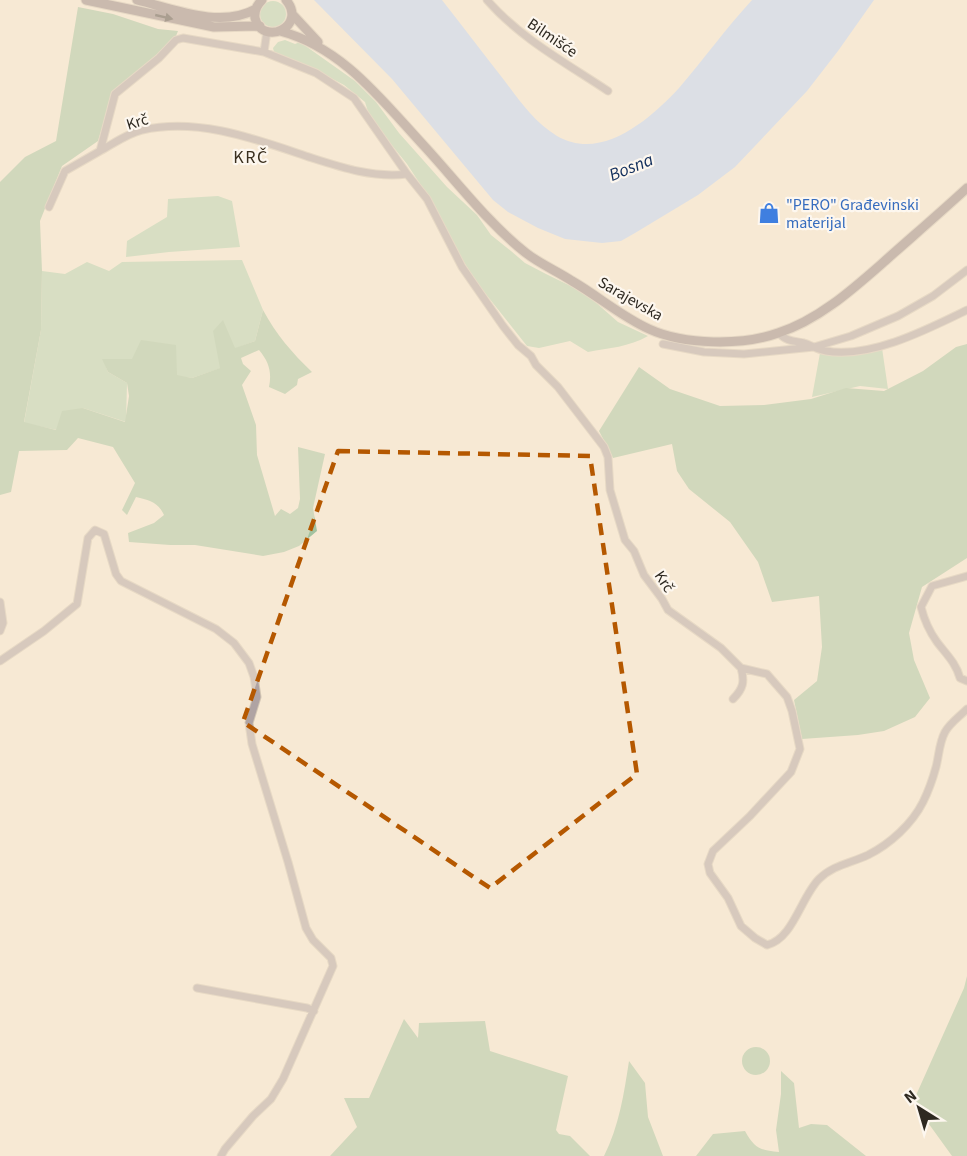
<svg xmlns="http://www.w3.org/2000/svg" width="967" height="1156" viewBox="0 0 967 1156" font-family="'Source Sans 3',sans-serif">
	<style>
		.green { fill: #b1d1af }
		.forest { fill: #a3c3a0 }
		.water { fill: #bbd3fa }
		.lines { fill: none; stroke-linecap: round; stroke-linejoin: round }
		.street-casing { stroke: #d3c6b4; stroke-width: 9 }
		.secondary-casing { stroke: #d3c6b4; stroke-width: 11 }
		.street { stroke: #afa3a3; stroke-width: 7 }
		.secondary { stroke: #928181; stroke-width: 9 }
		.oneway { fill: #4c433e }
		.marked { fill: none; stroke: #b55800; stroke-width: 4.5; stroke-dasharray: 12 8; stroke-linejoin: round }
		.labels { text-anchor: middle; stroke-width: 4.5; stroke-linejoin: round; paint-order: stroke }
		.street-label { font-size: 16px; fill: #2e2921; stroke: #fdf7ef }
		.shop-label { font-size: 16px; fill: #366cbe; stroke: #fdf7ef; text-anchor: start }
		.neighbourhood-label { font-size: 18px; letter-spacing: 1.5px; fill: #3a2f1e; stroke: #fdf7ef }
		.water-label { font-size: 18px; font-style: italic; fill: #112e5c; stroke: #fdf7ef }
	</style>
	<rect width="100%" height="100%" fill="#f7e9d4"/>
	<path class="green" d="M260 14a13 13 0 1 1 26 0a13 13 0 1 1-26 0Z
		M285 40 295 44 300 42 355 81 376 102 399 133 447 187 477 215 491 235 511 251 525 263 546 274 585 293 618 322 648 336C629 347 609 348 588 352L570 341 539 348 527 346 477 283 462 259 430 199 407 164 370 118 365 102 344 85 306 65 274 52 273 48 278 42Z
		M218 196 232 201 240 247 169 252 126 257 127 241 167 217 168 199Z
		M242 260 263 310 255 341 234 349 221 368 192 378 177 376 132 359H103L108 372 127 383 126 422 83 408 57 430 24 423 41 330 42 271 65 274 87 262 109 271 122 262Z
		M882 348 888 389 860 386 812 397 820 353Z"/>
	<path class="forest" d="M78 7 113 14 158 29 178 31 176 36 161 53 113 94 98 141 62 166 40 221 42 271 41 330 24 422 56 430 62 411 83 408 125 422 129 396 127 383 108 372 102 359H132L141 340 176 345 177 375 192 378 220 368 213 331 223 320 235 348 255 341 263 310C276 334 292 353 312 372L298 379 297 385 285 394 269 387C272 372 269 362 259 350L241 358 243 364 251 371 242 385 256 425 257 455 275 516 281 509 290 514 298 508 300 499 298 447 325 454 313 508 317 531 299 546 284 552 263 556 195 545H170L129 542 128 533 154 523 164 515C158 502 149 500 136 497L127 515 122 510 135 483 113 447 78 438 67 450 19 451 11 492 0 495V182L25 157 56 141Z
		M967 344V558L922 587 909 633 914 660 930 698 915 717 884 731 858 735 802 739 794 700 817 681 822 647 819 596 772 602 758 562 730 522 689 489 677 471 672 444 613 458 599 431 639 367 670 389 720 406 764 405 811 399 846 388 884 391 923 371 956 347Z
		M967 976V1156H952L913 1102 964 988Z
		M404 1019 418 1038 419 1023 485 1021 490 1051 568 1076 556 1130 559 1134 570 1136 590 1156H330L357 1127 344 1098H369Z
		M742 1061a14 14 0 1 1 28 0a14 14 0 1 1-28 0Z
		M629 1061 645 1083 648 1117 663 1156H604C619 1126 624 1094 629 1061Z
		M781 1071 794 1083 799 1128 811 1124 827 1125 866 1156H696L713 1134 745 1131C755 1149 760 1150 779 1152L776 1130 781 1094Z"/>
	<path class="water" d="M314 0H442C463 27 483 53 504 80 519 100 534 122 557 136 602 162 650 119 679 88 704 59 726 28 752 0H874L838 51 807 91 735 167 698 195 635 233 621 241 602 243 565 239 538 228 508 212 493 200 392 79Z"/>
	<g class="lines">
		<defs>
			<path id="street" d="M487 0C520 38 566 63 608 91
				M264 52 267 31
				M407 174C374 178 343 168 312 158 258 140 200 117 142 130 128 133 113 144 100 151L115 94 159 58 176 40 183 38 264 52 316 73 354 98 407 174 427 199 462 267 503 326 518 345 531 356 536 365 558 387 604 447 608 457 610 490 625 540 634 551 644 575 662 599 668 610 721 648 741 668 767 674 787 697 792 711 800 749 791 772 750 816 713 851 708 864 710 873 728 898 741 926 755 938 767 945C793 939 801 897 819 879 833 865 851 863 868 855 890 844 912 824 923 802 928 792 933 778 936 767 939 756 939 743 945 732 950 723 959 717 967 709
				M49 207 65 171 100 151
				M779 333C785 341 794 341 804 343 811 345 818 350 826 351 870 359 928 329 967 310
				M663 344 704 352 744 354 814 347 851 336 898 316 933 296 967 270
				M967 576 932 586 921 607C924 619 929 631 937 642 946 654 956 663 960 678L967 681
				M0 602 3 623 0 631
				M0 661 44 631 77 604 88 538 95 530 104 534 116 574 121 581 216 629 234 643 249 663 254 677 257 697 249 723 252 744 288 862 306 928 313 940 331 958 333 966 283 1079 271 1099 253 1116 225 1149 221 1156
				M733 699C743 689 745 682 741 668
				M197 988 307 1008 314 1011"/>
			<path id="secondary" d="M86 0 214 27 260 26
				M137 0C173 9 221 29 256 9
				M262 0C257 5 254 11 255 18 262 47 308 27 286 0
				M292 14 318 42
				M280 31C344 48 383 102 426 148 458 183 488 223 526 253 540 264 557 271 572 281 598 296 622 317 649 329 684 345 742 346 778 333 819 320 854 288 886 260 913 236 941 212 967 188"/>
		</defs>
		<use href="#street" class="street-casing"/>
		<use href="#secondary" class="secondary-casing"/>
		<use href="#street" class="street"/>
		<use href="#secondary" class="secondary"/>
	</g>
	<defs><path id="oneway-solid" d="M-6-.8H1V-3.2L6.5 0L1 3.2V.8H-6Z" transform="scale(1.5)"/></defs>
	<use class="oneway" href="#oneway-solid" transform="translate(164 17) rotate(13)"/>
	<path d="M0 0H967V1156H0ZM338 451 590 456 637 774 490 888 243 722Z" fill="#f7e9d4" fill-opacity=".55" fill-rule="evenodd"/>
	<path class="marked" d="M338 451 590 456 637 774 490 888 243 722Z"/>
	<defs>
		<symbol id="shop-bare" viewBox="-9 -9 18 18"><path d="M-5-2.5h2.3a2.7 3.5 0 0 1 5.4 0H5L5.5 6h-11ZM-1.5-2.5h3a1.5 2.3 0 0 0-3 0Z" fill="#3f7fe0" stroke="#fdf7ef" stroke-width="2.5" paint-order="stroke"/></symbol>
	</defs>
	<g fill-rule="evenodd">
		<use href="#shop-bare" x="754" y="198" width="30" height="30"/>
	</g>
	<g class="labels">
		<g class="street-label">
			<text transform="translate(553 37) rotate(34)" y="6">Bilmišće</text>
			<text transform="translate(137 121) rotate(-17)" y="6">Krč</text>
			<text transform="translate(631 298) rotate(30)" y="6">Sarajevska</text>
			<text transform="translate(665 581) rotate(56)" y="6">Krč</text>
		</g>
		<g class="shop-label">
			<text x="786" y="210">"PERO" Građevinski<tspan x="786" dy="18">materijal</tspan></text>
		</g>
		<g class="neighbourhood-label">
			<text x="251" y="163">KRČ</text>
		</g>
		<g class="water-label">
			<text transform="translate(631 167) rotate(-22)" y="6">Bosna</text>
		</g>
	</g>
	<g transform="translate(919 1108) rotate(323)" stroke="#fdf7ef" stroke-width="4.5" paint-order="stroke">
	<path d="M0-4.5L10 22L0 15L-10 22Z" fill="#2e2921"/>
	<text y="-9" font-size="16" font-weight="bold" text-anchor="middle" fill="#2e2921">N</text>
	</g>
</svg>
